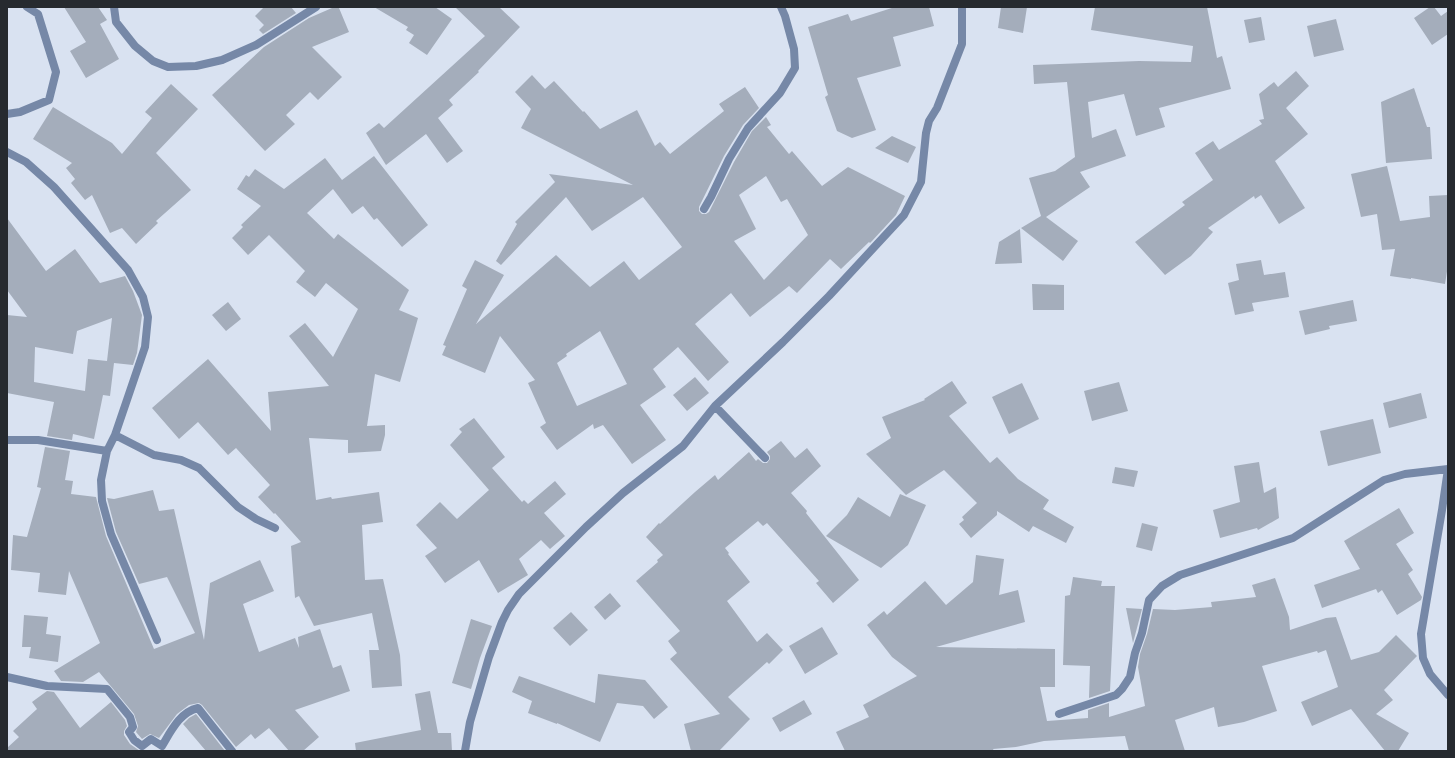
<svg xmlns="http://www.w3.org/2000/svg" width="1455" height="758" viewBox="0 0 1455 758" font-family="Karla,sans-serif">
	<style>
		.building { fill: #a4adbb; fill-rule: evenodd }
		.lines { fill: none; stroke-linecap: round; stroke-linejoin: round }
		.minor { stroke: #7688a7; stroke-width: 8 }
	</style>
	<rect width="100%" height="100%" fill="#d9e2f1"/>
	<path class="building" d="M64 7H98L107 20 100 24 119 59 86 78 70 51 86 42Z
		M264 7H291L296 13 263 34 259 30 264 25 255 16Z
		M374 7H435L452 19 427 55 409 43 414 35 406 30 408 27Z
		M455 7H499L520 27 478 71 479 72 449 100 453 105 438 118 463 151 447 163 426 134 386 165 366 133 379 123 384 128 485 36Z
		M895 7H929L934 26 893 37 901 66 857 78 876 130 852 138 837 131 825 97 828 95 808 27 848 14 851 21Z
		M1001 7H1027L1023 33 998 28Z
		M1095 7H1207L1217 58 1222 56 1231 89 1159 108 1165 127 1136 136 1124 94 1088 102 1092 138 1116 129 1126 156 1080 172 1090 187 1046 217 1078 241 1063 261 1021 228 1041 216 1029 178 1055 171 1075 157 1067 82 1034 84 1033 65 1139 61 1191 62 1193 46 1091 30Z
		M1430 7H1434L1441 16 1448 11V34L1432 45 1414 18Z
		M332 8H339L349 32 312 47 342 77 318 100 310 92 286 115 295 124 265 151 212 95 264 47 309 18Z
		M1261 17 1265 40 1249 43 1244 20Z
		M1336 19 1344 50 1314 57 1307 26Z
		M1296 71 1309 86 1286 108 1308 134 1275 161 1305 208 1279 224 1261 195 1255 199 1254 196 1208 228 1213 232 1191 256 1165 275 1135 242 1185 205 1182 202 1213 180 1195 153 1213 141 1219 150 1262 124 1259 120 1264 119 1259 94 1274 82 1278 87Z
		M532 75 545 89 554 81 583 112 584 111 600 129 637 110 655 146 660 142 670 154 724 111 719 104 745 87 759 108 743 125 724 156 699 207V211L702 214H706L709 212 734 162 752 131 766 117 771 125 767 127 789 154 792 151 822 186 848 167 905 196 896 215 872 241 870 243 869 242 841 269 830 259 797 293 789 286 750 317 731 293 695 324 729 362 708 381 678 347 653 369 666 387 640 405 666 440 632 464 603 425 594 429 593 424 557 450 540 427 546 423 528 383 535 380 500 336 485 373 442 355 446 346 443 345 467 289 462 286 475 260 504 275 476 324 556 255 590 287 624 261 639 280 682 247 643 197 592 231 566 197 501 265 496 261 517 224 515 222 555 182 549 174 633 185 521 128 531 109 515 92ZM766 176 781 202 787 199 808 235 764 280 734 241 756 229 739 195ZM600 331 627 384 577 406 557 363 567 356 566 354Z
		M171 84 198 109 156 153 191 190 156 221 158 223 136 244 122 228 110 233 92 195 85 200 71 183 75 179 66 168 72 163 33 139 53 107 112 143 122 154 152 118 145 112Z
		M1414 88 1427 127H1430L1432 159 1386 163 1381 102Z
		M892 136 916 147 908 163 875 148Z
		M374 156 428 225 402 247 377 218 374 220 363 206 352 214 333 189 307 213 334 239 338 234 409 290 399 310 418 318 400 382 375 374 367 426 385 425V435L381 451 348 453V440L309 438 316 500 331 497 332 499 379 492 383 522 362 525 365 580 383 579 400 655 402 686 372 688 369 650H379L372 613 314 626 299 596 295 598 291 546 301 542 275 513 274 514 258 497 270 485 236 448 228 455 198 422 179 439 152 408 208 359 271 431 268 392 329 386 289 336 305 323 333 357 358 309 326 283 315 297 296 282 305 271 269 235 248 255 232 238 243 227 241 225 261 206 237 189 246 175 249 177 255 169 284 189 325 158 342 180 338 183Z
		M1387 166 1400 221 1430 217 1429 196 1448 195V265L1445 284 1411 278V279L1390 276 1395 249 1382 250 1377 214 1361 217 1351 174Z
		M7 218 46 271 75 249 100 283 125 276 133 291 142 315 137 353 133 365 114 363 110 396 103 395 94 439 73 434 72 440 47 436 54 402 7 393V315L27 317 7 290ZM112 318 107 361 88 359 85 391 34 382 35 347 73 354 77 331Z
		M1020 229 1022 263 995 264 999 242Z
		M1261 260 1264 275 1285 272 1289 297 1252 303 1254 311 1235 315 1228 283 1239 280 1236 264Z
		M1032 284 1064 285V310H1033Z
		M1353 300 1357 321 1329 326 1330 329 1305 335 1299 311Z
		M228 302 241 319 226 331 212 315Z
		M695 377 709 393 687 411 673 395Z
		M952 381 967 403 949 416 990 463 997 457 1018 479 1049 500 1043 509 1074 527 1066 543 1033 526 1029 532 997 511V515L971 538 959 524 964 520 962 517 977 503 944 470 906 495 866 454 891 438 882 417 925 400 924 399Z
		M1119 382 1128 411 1092 421 1084 391Z
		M1022 383 1039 419 1009 434 992 397Z
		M1421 393 1427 418 1389 428 1383 403Z
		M474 418 505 457 492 468 522 502 524 500 528 504 555 481 566 494 544 513 565 536 550 549 541 540 519 559 528 575 498 593 479 560 445 583 425 556 437 548 416 525 440 502 457 519 489 490 450 445 462 432 459 429Z
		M1373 419 1381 453 1328 466 1320 431Z
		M781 441 795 458 807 448 821 466 791 493 807 511 806 513 859 580 833 603 816 583 819 581 767 523 763 526 758 521 725 548 729 553 728 554 750 582 727 601 757 642 767 633 783 650 769 664 767 662 728 697 750 719 719 751H691L684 724 720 714 670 659 677 653 668 641 680 631 636 581 658 562 657 560 663 555 646 537 659 523 660 524 695 492 715 475 718 480 749 452 756 461 758 459 763 463H767L770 459V456L767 452Z
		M45 447 70 451 65 480 73 481 71 494 96 497 106 536 154 649 195 633 167 577 139 584 116 532 107 498 114 499 153 490 159 511 174 509 204 640 210 583 260 560 274 591 243 604 259 652 295 638 299 648 298 637 320 629 333 668 341 665 350 691 295 710 319 737 303 751H289L269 728 255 739 251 734 236 747 202 705 199 703 189 705 177 714 159 738 150 734 142 739 136 732 138 726 134 714 99 672 83 682 61 681 54 671 100 643 69 571 66 595 38 592 40 573 11 570 13 535 27 537 41 488 37 487Z
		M1259 462 1264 493 1276 487 1279 518 1258 530 1257 528 1220 538 1213 510 1240 502 1234 466Z
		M1115 467 1138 471 1134 487 1112 483Z
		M900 494 926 505 908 545 881 568 826 536 847 515 858 497 890 517Z
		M1399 508 1414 533 1396 544 1413 570 1408 574 1422 597 1421 600 1397 615 1382 590 1378 593 1376 589 1322 608 1314 585 1360 569 1344 541Z
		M1142 523 1158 527 1152 551 1136 547Z
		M976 555 1004 559 999 595 1018 590 1025 622 936 647 1055 649V687H1040L1047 721 1088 718V710L1109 703V717L1145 706 1138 667 1140 654 1147 634 1153 609 1175 610 1212 607 1211 602 1256 597 1252 585 1275 578 1289 617 1290 630 1326 618 1336 617 1351 660 1379 652 1396 635 1417 656 1384 690 1393 700 1376 714 1409 733 1398 751H1385L1351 709 1312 726 1301 702 1338 687 1326 650 1318 653 1317 651 1262 666 1277 711 1244 722 1218 727 1214 707 1175 720 1185 751H1129L1125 736 1044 741 1016 747 993 749 994 751H845L836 732 869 717 863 705 917 676 892 657 867 625 884 611 887 615 925 581 946 605 973 582Z
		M1073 577 1102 581 1101 586H1115L1110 691 1089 698 1090 666 1063 665 1065 596 1070 595Z
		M610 593 621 606 605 620 594 607Z
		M1126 608 1142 609 1133 643Z
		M571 612 588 630 570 646 553 628Z
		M24 615 48 617 46 634 61 636 58 662 29 658 31 647H22Z
		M471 619 492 626 480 658 471 689 452 683Z
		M822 627 838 654 805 674 789 646Z
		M598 674 645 680 668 707 654 719 643 706 617 703 600 742 557 723V724L528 713 532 701 512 692 519 676 595 703Z
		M47 691 54 692 80 728 111 702 125 720 127 726 124 731V735L130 744 140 751H7V748L19 737 13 731 37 709 32 702Z
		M430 691 438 733H451L452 751H356L355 743 421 730 415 694Z
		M804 700 812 714 780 732 772 718Z
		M196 714 225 751H206L183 724 189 718Z"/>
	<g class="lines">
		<path class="minor" d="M114 7 116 22 135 46 153 61 168 67 196 66 222 60 256 45 316 7
			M7 114 20 112 49 100 56 72 38 14 27 7
			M7 152 26 162 54 187 128 270 143 297 148 317 145 347 115 435 107 451 101 480 102 501 111 534 157 640
			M704 209 711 197 729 159 748 128 780 93 795 68 794 49 785 16 781 7
			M715 406 765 458
			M115 435 154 455 181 460 199 468 238 507 256 519 275 528
			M7 440H38L107 451
			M1448 469 1442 510 1421 634 1423 658 1430 674 1448 695
			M7 677 47 686 107 689 130 717 133 727 129 732 134 740 142 746 151 739 162 746C171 731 180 712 198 708L232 751
			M1059 714 1116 695 1122 689 1130 677 1135 653 1142 633 1149 600 1162 586 1180 575 1293 538 1384 480 1405 474 1448 469
			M465 751 470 722 489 657 502 622 508 610 519 594 586 527 623 493 683 446 715 406 783 342 829 296 904 215 921 182 926 133 929 121 937 108 962 44V7"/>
	</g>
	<rect width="1455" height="758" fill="none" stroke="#262a2f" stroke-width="16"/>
</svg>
